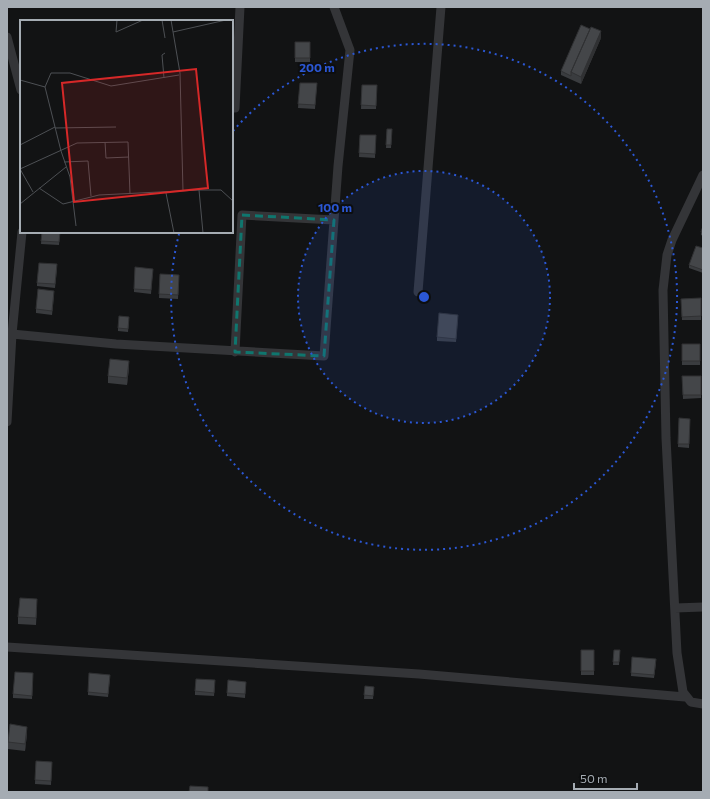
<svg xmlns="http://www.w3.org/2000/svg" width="710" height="799" viewBox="0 0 710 799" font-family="Commissioner,sans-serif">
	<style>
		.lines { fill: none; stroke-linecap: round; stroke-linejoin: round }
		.minor { stroke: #343538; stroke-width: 9 }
		.wall { fill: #3a3c3f }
		.shaded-wall { fill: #303133 }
		.building { fill: #444649; stroke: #303133 }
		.marked { fill: none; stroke: #0f766e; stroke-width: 3; stroke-dasharray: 8 5; stroke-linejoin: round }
		.ring { fill: none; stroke: #2b57d4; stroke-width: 2; stroke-dasharray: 2 4 }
		.inset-road { fill: none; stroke: #4d5054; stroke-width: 1 }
		.view { fill: #d62828; fill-opacity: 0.15; stroke: #d62828; stroke-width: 2 }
		.inset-edge { fill: none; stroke: #a5acb3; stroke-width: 2 }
		.centre { fill: #2b57d4; stroke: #0d0e0f; stroke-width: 2 }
		.ring-label { font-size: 12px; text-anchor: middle; font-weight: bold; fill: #2b57d4; stroke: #0d0e0f; stroke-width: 4; stroke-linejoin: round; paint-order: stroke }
	</style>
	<rect width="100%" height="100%" fill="#121314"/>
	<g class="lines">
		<path class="minor" d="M7 37 21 90
			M232 108H235L240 7
			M703 175 672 240 667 255 663 290 666 438 677 653 683 692 691 702 703 704
			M418 292 441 7
			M12 334 116 344 324 356 338 166 350 50 334 7
			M235 352 242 215 334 220
			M7 422 12 334 22 232
			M675 608 703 607
			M7 647 419 674 685 697"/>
	</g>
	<path class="wall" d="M601 38 581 84 561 75V71Z
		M295 42H310V62H295Z
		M300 83H317L315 109 298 108Z
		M362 85H377L376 109H361Z
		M387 129H392L391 148H386Z
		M360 135H376L375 158 359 157Z
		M703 226V236L701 235V232Z
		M42 232H60L59 245 41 244Z
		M703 248V273L689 268V265Z
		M57 268 55 288 37 286V283Z
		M153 269 151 294 134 292V289Z
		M160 274 179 275 178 299 159 298Z
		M54 295 52 315 36 313V309Z
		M701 298V320H682L681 299Z
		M458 318 456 342 437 341V337Z
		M129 320 128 332 118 331V328Z
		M682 344H700V365H682Z
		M129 368 127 385 108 383V376Z
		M682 376H701V398L683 399Z
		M679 418 690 419 689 448 678 447Z
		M37 606 36 625 18 624V617Z
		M581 650H594V675H581Z
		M614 650H620L619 665H613Z
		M632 657 656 663 654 678 631 676Z
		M33 673 32 699 13 698V694Z
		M110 678 108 697 88 695V692Z
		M246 682 245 698 227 696V693Z
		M215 684 214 696 195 695V691Z
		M365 686 374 687 373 699H364Z
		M27 734 25 751 8 749V742Z
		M36 761 52 762 51 785 35 784Z"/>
	<path class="shaded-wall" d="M601 31V38L581 84V77Z
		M129 361V368L127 385V378Z
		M27 727V734L25 751V744Z"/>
	<path class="building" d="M581 25 590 29 571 72V76L561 71Z
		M591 27 601 31 581 77 571 72Z
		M295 42H310V58H295Z
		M300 83H317L315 105 298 104Z
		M362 85H377L376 106 361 105Z
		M387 129H392L391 145H386Z
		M360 135H376L375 154 359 153Z
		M703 226V233L701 232Z
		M42 232H60L59 242 41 241Z
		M696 246 703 248V270L689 265Z
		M39 263 57 264 55 284 37 283Z
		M135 267 153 269 151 290 134 289Z
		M160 274 179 275 178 295 159 294Z
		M38 289 54 291 52 311 36 309Z
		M701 298V316L682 317 681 299Z
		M439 313 458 315 456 339 437 337Z
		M119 316 129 317 128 329 118 328Z
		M682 344H700V361H682Z
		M110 359 129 361 127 378 108 376Z
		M682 376H701V395H683Z
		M679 418 690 419 689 444H678Z
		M20 598 37 599 36 618 18 617Z
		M581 650H594V671H581Z
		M614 650H620L619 662H613Z
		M632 657 656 659 654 675 631 673Z
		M15 672 33 673 32 696 13 694Z
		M89 673 110 675 108 694 88 692Z
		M196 679 215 680 214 693 195 691Z
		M228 680 246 682 245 694 227 693Z
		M365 686 374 687 373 696 364 695Z
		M10 724 27 727 25 744 8 742Z
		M36 761 52 762 51 781 35 780Z
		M190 786 208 787V792H189Z"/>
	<path class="marked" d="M242 215 334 220 324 356 235 352Z"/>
	<circle cx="424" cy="297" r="126" fill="#2b57d4" fill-opacity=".12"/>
	<g class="ring">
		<circle cx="424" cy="297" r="126"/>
		<path d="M233 131A253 253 0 1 1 179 234"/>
	</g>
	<g transform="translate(20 20)">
		<rect width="213" height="213" fill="#121314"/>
		<path class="inset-road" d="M97 0 96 12 123 0M142 0 145 18M151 0 160 53 163 171M153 12 206 0M144 58 142 35 145 33M0 60 25 67 31 53H50L91 66 159 55M25 67 41 131 50 157 56 206M35 108 96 107M85 122 86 138 109 137M0 125 35 107M44 142 68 141 71 176M0 149 57 123 108 122 110 174M0 149 13 172M19 168 43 184 79 175 179 170H201L213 181M179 170 183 213M146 173 154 213M0 184 46 147"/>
		<path class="view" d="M176 49 188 168 54 182 42 63Z"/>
		<rect width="213" height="213" class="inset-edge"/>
	</g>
	<circle cx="424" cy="297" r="6" class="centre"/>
	<g class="ring-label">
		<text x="317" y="72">200 m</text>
		<text x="335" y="212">100 m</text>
	</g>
	<rect width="710" height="799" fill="none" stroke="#a5acb3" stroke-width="16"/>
	<path d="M574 783v6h63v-6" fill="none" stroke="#a5acb3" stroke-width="2"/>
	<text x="580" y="783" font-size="12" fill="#a5acb3" stroke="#0d0e0f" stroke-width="3" paint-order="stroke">50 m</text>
</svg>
